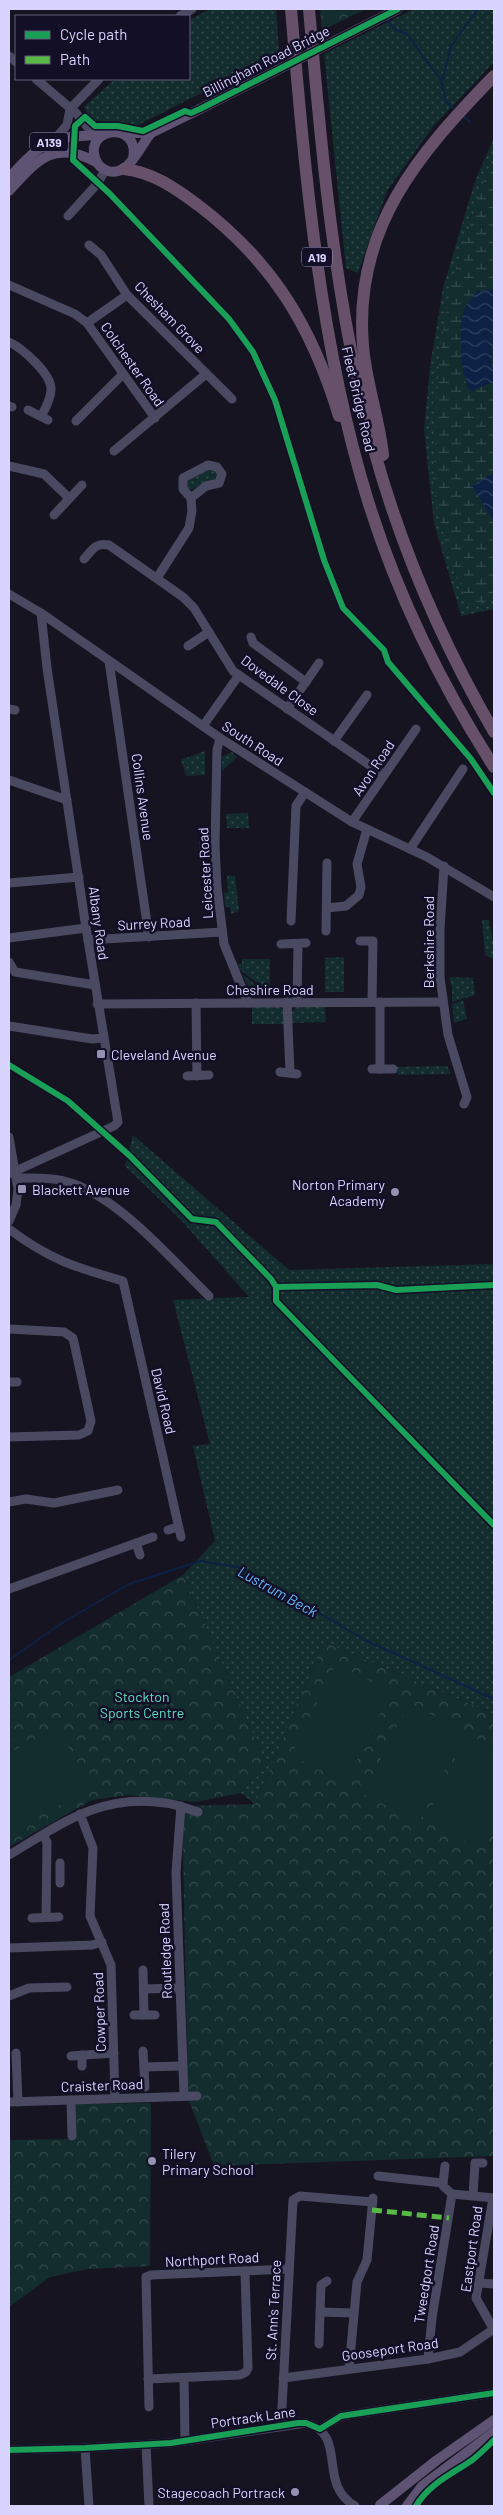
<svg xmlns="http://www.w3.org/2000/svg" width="503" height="2515" viewBox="0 0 503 2515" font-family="Barlow,sans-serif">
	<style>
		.grass { fill: url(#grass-dots) }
		.forest { fill: url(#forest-crowns) }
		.wetland { fill: url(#wetland-marsh) }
		.pitch { fill: #132c2d }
		.water { fill: url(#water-waves) }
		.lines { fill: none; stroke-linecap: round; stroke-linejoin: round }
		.stream { stroke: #0d2144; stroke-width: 2 }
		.minor { stroke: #4a4962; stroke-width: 9 }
		.major { stroke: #5e5373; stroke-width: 10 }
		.highway { stroke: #67516a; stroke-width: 12 }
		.major-bridge { stroke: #5e5373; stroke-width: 10 }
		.quiet { stroke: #58b947; stroke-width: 5; stroke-dasharray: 10 5; stroke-linecap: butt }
		.cycleway-casing { stroke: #130f26; stroke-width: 9 }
		.cycleway { stroke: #1a9f57; stroke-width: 6 }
		.poi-dot { fill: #9591b1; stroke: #130f26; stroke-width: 2 }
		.labels { text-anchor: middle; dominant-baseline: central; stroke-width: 5; stroke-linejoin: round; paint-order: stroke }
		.shield { fill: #130f26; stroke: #9e99be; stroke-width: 1 }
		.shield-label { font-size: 12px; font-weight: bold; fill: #d9d4ff }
		.street-label { font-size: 14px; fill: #d9d4ff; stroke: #130f26 }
		.poi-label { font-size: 14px; fill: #d9d4ff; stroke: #130f26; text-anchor: start }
		.park-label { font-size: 14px; fill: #5fe0c0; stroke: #130f26 }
		.water-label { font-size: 15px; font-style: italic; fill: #62b6ff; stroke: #130f26 }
	</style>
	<defs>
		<pattern id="grass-dots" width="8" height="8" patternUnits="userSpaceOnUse" patternTransform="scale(1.25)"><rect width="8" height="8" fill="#132c2d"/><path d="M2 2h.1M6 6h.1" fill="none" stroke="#354a4c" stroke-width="1.8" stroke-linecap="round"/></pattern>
		<pattern id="forest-crowns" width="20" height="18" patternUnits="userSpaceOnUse" patternTransform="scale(1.25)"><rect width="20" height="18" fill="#132c2d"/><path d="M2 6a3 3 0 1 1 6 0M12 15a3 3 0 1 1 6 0" fill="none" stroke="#354a4c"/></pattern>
		<pattern id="wetland-marsh" width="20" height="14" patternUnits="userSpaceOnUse" patternTransform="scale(1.25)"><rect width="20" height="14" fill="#132c2d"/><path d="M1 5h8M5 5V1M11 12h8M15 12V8" fill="none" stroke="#354a4c"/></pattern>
		<pattern id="water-waves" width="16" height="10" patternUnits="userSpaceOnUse" patternTransform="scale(1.25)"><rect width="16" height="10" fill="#0d2144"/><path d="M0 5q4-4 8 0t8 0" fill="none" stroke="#304060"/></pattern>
	</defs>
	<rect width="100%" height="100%" fill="#161421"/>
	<g class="grass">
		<polygon points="210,9 276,9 279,54 136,126 90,120 84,107 115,79 189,79 189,20"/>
		<polygon points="414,9 494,9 494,62 432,128 387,191 358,273 346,268 324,54"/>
		<polygon points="494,138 494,609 461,616 434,523 424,430 430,366 443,288 475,181"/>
		<polygon points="210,467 218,471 217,479 205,482 192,490 188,489 185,481"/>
		<polygon points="205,751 205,775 186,776 181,760"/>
		<polygon points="232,752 237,757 222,771 222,757"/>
		<polygon points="248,813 249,828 227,828 226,814"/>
		<polygon points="199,838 205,838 205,843 210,843 210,854 205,855 205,860 199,860"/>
		<polygon points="227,875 235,876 239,911 231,914 230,907 225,907 224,893 228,892"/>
		<polygon points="482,920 489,920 494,946 494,964 493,959 485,955"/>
		<polygon points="344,957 344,992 325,992 325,958"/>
		<polygon points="242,959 270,959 270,993 240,970 237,964 242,964"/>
		<path d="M242,974l26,21v1c-17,0 -20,-10 -26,-22z"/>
		<polygon points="449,977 473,978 475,995 452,1002 452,987"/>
		<polygon points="463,1000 467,1019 454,1023 452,1004"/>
		<polygon points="252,1007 279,1007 284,1010 284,1024 252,1024"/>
		<polygon points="297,1007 325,1007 326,1022 292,1023 292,1011"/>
		<polygon points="447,1066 451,1074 399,1075 396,1073 396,1067"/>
		<polygon points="133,1135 289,1270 494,1264 494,1714 324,1642 255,1804 241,1793 265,1761 183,1575 215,1541 193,1446 210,1444 173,1300 249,1297 181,1220 125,1166"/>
	</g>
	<g class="forest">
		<polygon points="320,9 366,9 322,30"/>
		<polygon points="183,1575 265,1761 241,1793 195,1802 128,1795 92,1800 9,1847 9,1677"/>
		<polygon points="324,1642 494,1714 494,2156 214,2166 188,2098 182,1806 255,1804"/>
		<polygon points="151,2103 150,2266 88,2269 50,2277 9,2307 9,2140 76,2139 76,2104"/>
	</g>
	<polygon class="wetland" points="487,170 494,177 494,599 469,606 448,555 433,487 439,359 450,288"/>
	<g class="pitch">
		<polygon points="336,1664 391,1691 346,1782 291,1756"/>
		<polygon points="409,1703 465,1731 419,1822 363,1794"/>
		<polygon points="58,1727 90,1789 9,1831 9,1753"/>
		<polygon points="467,1734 494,1747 494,1818 480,1848 425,1821"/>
	</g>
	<g class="water">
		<path d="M494,289l-2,73 2,20 -24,9c-10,-16 -12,-62 -6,-81 2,-6 9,-13 13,-19z"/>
		<polygon points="494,473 494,522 472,486"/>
	</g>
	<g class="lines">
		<g class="stream">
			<polyline points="386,18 396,30 407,34 442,82 446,102 456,110"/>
			<polyline points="442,82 451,46 476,12 476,9"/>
			<polyline points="463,116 470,122"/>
			<polyline points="9,1660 62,1623 129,1584 200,1561 243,1568 365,1640 494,1699"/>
		</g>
		<g class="minor">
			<polyline points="180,16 192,9"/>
			<polyline points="9,56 16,62"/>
			<polyline points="36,79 76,113 94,135"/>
			<polyline points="56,138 67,125 70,109 99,79"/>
			<polyline points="68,216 98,183 105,170"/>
			<polyline points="89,245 101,255 127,295 232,399"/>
			<polyline points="9,285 75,314 87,323 155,418"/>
			<polyline points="87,323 127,295"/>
			<path d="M9,342c13,6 43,32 42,48 0,8 -5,17 -9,25"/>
			<polyline points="9,406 12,407"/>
			<polyline points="28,410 48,420"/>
			<polyline points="76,421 123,374"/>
			<polyline points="114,451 206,374"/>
			<polyline points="9,466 44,474 69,498"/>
			<polyline points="54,515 82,485"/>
			<path d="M84,559c8,-9 12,-17 25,-14l74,52 11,11 39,63 151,104"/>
			<polyline points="157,578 189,528 192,511 191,498 183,489 183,478 208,465 217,467 222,474 219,483 206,486 191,498"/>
			<polyline points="9,594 41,613 220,738 352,822 427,857 494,897"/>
			<polyline points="251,637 253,643 306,682"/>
			<polyline points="188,646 209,632"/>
			<polyline points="109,661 149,937"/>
			<polyline points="9,709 15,710"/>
			<polyline points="287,709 319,663"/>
			<polyline points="203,726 239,675"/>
			<polyline points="220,738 217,750 215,845 217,887 224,944 248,1003"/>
			<polyline points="334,741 367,695"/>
			<polyline points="9,780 67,800"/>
			<polyline points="352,822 416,729"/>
			<polyline points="410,849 463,769"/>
			<polyline points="444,866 440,929 440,977 448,1035 467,1097 464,1104"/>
			<polyline points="9,883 79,877"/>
			<polyline points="327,908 346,906 359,895 361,887 357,864 367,829"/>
			<polyline points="291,921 296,806 305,792"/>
			<polyline points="326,931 327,863"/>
			<polyline points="9,938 86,928"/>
			<polyline points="88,940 222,932"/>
			<polyline points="360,941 373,941 372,1002"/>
			<polyline points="281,944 306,943"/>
			<polyline points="9,962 15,972 95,985"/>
			<polyline points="287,1002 290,1072"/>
			<polyline points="297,1002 298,944"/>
			<polyline points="380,1002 380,1069"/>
			<polyline points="196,1003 197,1076"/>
			<polyline points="97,1004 443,1002"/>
			<polyline points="9,1026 92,1039 103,1038"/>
			<polyline points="372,1069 393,1069"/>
			<polyline points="280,1072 297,1074"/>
			<polyline points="187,1076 209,1075"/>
			<polyline points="9,1137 18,1189 16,1205 9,1221"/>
			<polyline points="9,1174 114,1126 118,1122 86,928 47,668 41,613"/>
			<path d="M17,1178c19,0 39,-1 57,6 49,18 98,76 135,112"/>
			<path d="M9,1229c41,31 66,38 114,52l58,256"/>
			<polyline points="9,1329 64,1332 73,1338 91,1421 88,1431 79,1435 9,1437"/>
			<polyline points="9,1382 17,1382"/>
			<polyline points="9,1502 26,1499 54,1503 118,1490"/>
			<polyline points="168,1530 178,1527"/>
			<polyline points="136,1543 140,1555"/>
			<polyline points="9,1589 153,1537"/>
			<polyline points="181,1806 176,1872 184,2096"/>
			<polyline points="80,1814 93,1848 90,1916 111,1965 115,2098"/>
			<polyline points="43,1835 47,1842 46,1917"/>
			<path d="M9,1855c52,-31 92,-62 156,-52 12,1 22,6 33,9"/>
			<polyline points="60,1863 60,1883"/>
			<polyline points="32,1918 59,1917"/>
			<polyline points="9,1948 92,1945 102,1942"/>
			<polyline points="143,1970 144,2015"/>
			<polyline points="144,1989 180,1988"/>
			<polyline points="9,1996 29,1988 67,1987"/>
			<polyline points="134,2015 155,2015"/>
			<polyline points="143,2051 145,2087"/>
			<polyline points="16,2053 18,2102"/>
			<polyline points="82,2055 82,2066"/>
			<polyline points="71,2056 114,2053"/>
			<polyline points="144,2067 183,2066"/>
			<polyline points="71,2100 72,2136"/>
			<polyline points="9,2102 197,2096"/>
			<polyline points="378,2176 443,2183 443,2186 452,2194 494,2198"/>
			<polyline points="443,2183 445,2166"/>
			<polyline points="473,2195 475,2163 483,2163"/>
			<polyline points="493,2198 476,2298 494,2330"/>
			<polyline points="479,2283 494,2284"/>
			<polyline points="320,2312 353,2313"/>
			<polyline points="319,2344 321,2285 327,2281"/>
			<polyline points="428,2359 432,2318 452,2194"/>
			<polyline points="349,2369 357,2282 367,2260 373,2198"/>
			<polyline points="184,2378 185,2441"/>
			<polyline points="283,2378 428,2359 460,2352 494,2329"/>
			<polyline points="148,2379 240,2375 246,2372 248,2368 245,2271"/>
			<polyline points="149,2407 146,2277 151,2275 289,2269"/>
			<polyline points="281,2426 293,2200 300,2196 373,2202"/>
			<polyline points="320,2429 341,2416 494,2393"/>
			<polyline points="146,2445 149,2506"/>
			<polyline points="85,2448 89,2506"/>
			<path d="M9,2450l76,-2 86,-5 135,-20c43,12 10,60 49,83"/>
		</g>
		<g class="major">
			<polyline points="123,133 151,133 200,109"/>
			<path d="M133,159c8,-38 -48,-33 -38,-1 2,6 7,11 13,13 21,6 32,-25 43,-38"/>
			<path d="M9,178c34,-38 43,-42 94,-43"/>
			<path d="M9,191c28,-31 45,-52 87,-29"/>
			<polyline points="380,2505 437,2460 494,2420"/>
			<polyline points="407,2506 422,2486 494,2432"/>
		</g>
		<g class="highway">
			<path d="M291,9c14,164 28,333 77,492 29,93 74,185 126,266"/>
			<path d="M309,9c11,125 22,252 49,375 26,123 73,240 136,348"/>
			<path d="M124,169c29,3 52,20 74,36 75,57 114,122 141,211"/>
			<path d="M383,455c-4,-37 -17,-72 -20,-109 -10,-117 55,-192 131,-270"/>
		</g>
		<polyline class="major-bridge" points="200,109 398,9"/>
		<polyline class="quiet" points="372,2210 449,2218"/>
		<defs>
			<g id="cycleway">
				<polyline points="398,9 200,109 191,113 185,111 143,131 118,126 95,126 85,117 75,126 73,160 109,193 229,319 253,352 275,400 324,560 343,608 384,650 388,662 471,759 494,793"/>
				<polyline points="9,1065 68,1101 130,1156 192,1219 216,1222 271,1279 276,1287 276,1301 494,1525"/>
				<polyline points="276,1287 377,1285 396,1290 494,1285"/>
				<polyline points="9,2450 85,2448 171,2443 298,2423 306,2423 320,2429 341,2416 494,2393"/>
				<path d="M416,2506c12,-21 35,-32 55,-45 8,-6 16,-14 23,-21"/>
			</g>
		</defs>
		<use href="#cycleway" class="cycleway-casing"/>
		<use href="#cycleway" class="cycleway"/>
	</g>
	<g class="poi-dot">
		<rect x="96" y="1049" width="10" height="10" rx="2.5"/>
		<rect x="17" y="1184" width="10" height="10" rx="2.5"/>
		<circle cx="395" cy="1192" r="5"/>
		<circle cx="152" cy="2161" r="5"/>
		<circle cx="295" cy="2492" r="5"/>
	</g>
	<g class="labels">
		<g class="shield">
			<rect x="30" y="132.5" width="38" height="19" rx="4"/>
			<rect x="302" y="247.5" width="30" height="19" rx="4"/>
		</g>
		<g class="shield-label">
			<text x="49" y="142">A139</text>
			<text x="317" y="257">A19</text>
		</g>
		<g class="street-label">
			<text transform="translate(266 61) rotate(-27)">Billingham Road Bridge</text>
			<text transform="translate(170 317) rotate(46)">Chesham Grove</text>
			<text transform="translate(133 364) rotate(55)">Colchester Road</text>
			<text transform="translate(359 399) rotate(77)">Fleet Bridge Road</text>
			<text transform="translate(280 685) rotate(36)">Dovedale Close</text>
			<text transform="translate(253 743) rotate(33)">South Road</text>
			<text transform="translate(373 768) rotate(-56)">Avon Road</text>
			<text transform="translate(143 797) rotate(82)">Collins Avenue</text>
			<text transform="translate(205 873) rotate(-93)">Leicester Road</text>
			<text transform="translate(99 923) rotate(82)">Albany Road</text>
			<text transform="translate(154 923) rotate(-3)">Surrey Road</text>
			<text transform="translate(428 942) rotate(-90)">Berkshire Road</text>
			<text x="270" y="989">Cheshire Road</text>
			<text transform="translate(164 1401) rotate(77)">David Road</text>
			<text transform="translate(165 1951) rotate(-92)">Routledge Road</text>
			<text transform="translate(99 2012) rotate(-92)">Cowper Road</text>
			<text transform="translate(102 2085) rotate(-2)">Craister Road</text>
			<text transform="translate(471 2249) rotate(-82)">Eastport Road</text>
			<text transform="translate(212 2259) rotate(-3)">Northport Road</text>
			<text transform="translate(426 2274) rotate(-81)">Tweedport Road</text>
			<text transform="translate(273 2310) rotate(-87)">St. Ann's Terrace</text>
			<text transform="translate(390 2349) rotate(-8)">Gooseport Road</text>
			<text transform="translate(253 2417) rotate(-8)">Portrack Lane</text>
		</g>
		<g class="poi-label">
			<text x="111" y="1054">Cleveland Avenue</text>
			<text x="385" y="1184" text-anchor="end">Norton Primary<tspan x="385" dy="16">Academy</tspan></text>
			<text x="32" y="1189">Blackett Avenue</text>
			<text x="162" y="2153">Tilery<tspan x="162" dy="16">Primary School</tspan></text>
			<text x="285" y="2492" text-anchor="end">Stagecoach Portrack</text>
		</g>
		<g class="park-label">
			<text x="142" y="1696">Stockton<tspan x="142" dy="16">Sports Centre</tspan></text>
		</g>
		<g class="water-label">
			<text transform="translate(278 1591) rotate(29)">Lustrum Beck</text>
		</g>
	</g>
	<rect width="503" height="2515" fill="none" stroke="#d9d4ff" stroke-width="20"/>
	<rect x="15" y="15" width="175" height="65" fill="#130f26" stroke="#625e7d"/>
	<rect x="25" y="31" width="25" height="8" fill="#1a9f57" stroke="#625e7d"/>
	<text x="60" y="40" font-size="15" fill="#d9d4ff">Cycle path</text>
	<rect x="25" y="56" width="25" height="8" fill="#58b947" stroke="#625e7d"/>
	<text x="60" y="65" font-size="15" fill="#d9d4ff">Path</text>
</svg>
